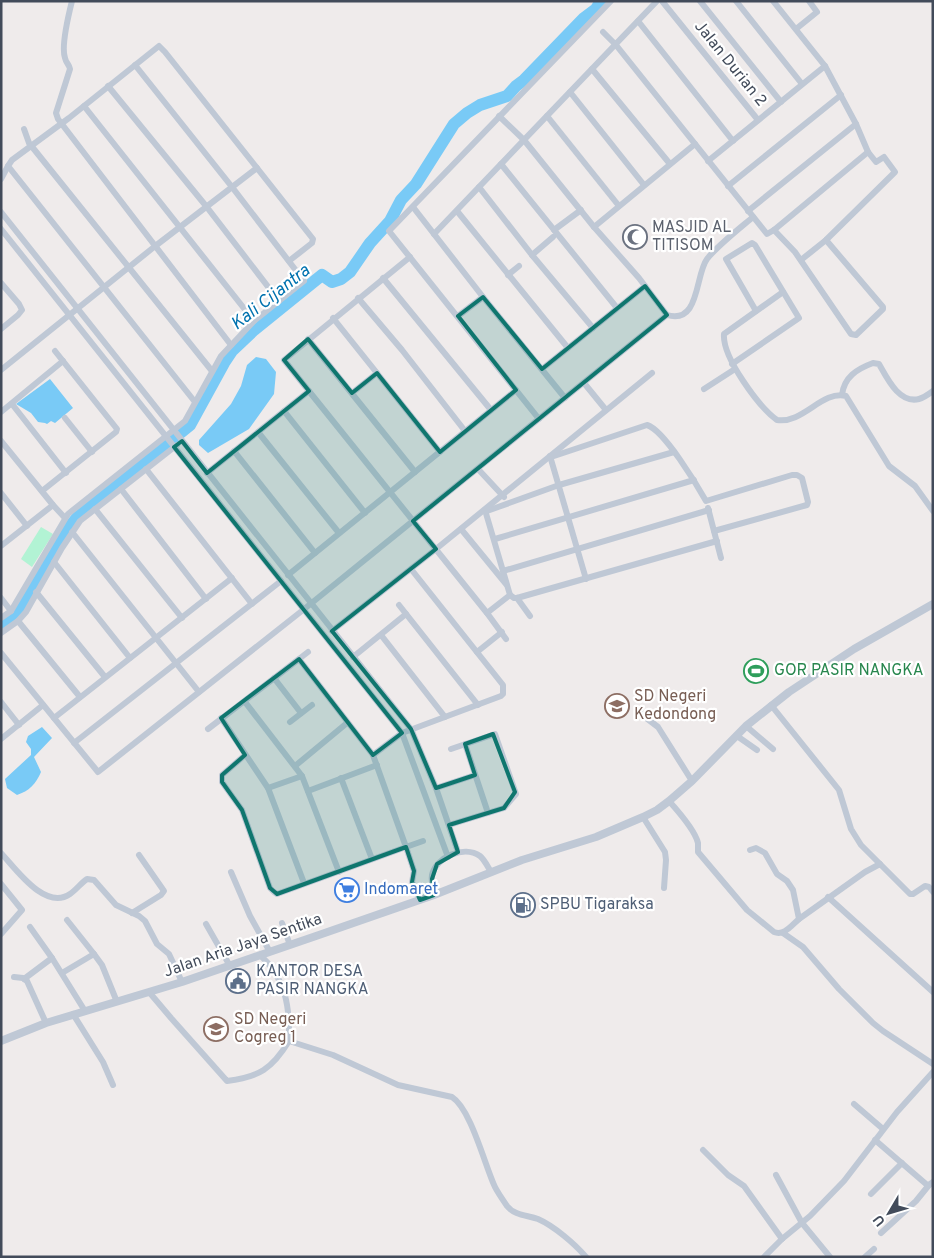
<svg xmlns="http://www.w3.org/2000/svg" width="934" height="1258" viewBox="0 0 934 1258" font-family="Overpass,sans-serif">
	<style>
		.green { fill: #b2f3d4 }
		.water { fill: #79caf6 }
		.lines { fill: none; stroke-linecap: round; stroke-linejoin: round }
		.river { stroke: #79caf6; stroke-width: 12 }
		.minor { stroke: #bfc8d5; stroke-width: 6 }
		.tertiary { stroke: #bfc8d5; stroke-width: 8 }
		.marked { fill: #0f766e; fill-opacity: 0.2; stroke: #0f766e; stroke-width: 4; stroke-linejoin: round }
		.labels { text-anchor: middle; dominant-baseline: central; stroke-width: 4.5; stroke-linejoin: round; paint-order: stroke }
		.street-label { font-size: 16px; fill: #424b5a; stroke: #fff }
		.worship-label { font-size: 16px; fill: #5b616d; stroke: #fff; text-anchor: start }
		.leisure-label { font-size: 16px; fill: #27864d; stroke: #fff; text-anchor: start }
		.education-label { font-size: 16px; fill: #785e54; stroke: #fff; text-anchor: start }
		.shop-label { font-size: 16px; fill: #366cbe; stroke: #fff; text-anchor: start }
		.service-label { font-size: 16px; fill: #4e5e75; stroke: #fff; text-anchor: start }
		.water-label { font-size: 18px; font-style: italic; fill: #0072af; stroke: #fff }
	</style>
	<rect width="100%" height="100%" fill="#efebeb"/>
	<polygon class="green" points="41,527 53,534 32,567 21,559"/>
	<g class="water">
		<polygon points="256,357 266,359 276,372 274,394 249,429 208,453 199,445 199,440 231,404 241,386 247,365"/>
		<polygon points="50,379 73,408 55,423 51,421 47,424 45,423 38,422 31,413 16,404"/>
		<path d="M42,727l10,11 -18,19 7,15c-5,12 -12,19 -24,23l-10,-7 -2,-9 26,-24v-6l-5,-7 2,-6z"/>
	</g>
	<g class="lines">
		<polyline class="river" points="1,626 19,613 60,538 80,514 190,425 224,363 232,351 254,330 322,275 332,282 341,279 350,272 370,243 390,221 401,200 416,184 454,124 467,113 480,105 507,96 516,86 524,80 584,18 596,9 601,1"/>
		<g class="minor">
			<path d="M72,1c-3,12 -11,46 -7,57 1,5 4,6 5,11l-14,44 2,6 173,226"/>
			<polyline points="662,1 758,120"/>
			<polyline points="700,1 781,102"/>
			<polyline points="736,1 802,84"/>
			<polyline points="773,1 825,66 856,124 868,152 876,162 884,157 895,172 826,240 801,260"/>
			<polyline points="638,21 733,141"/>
			<polyline points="796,29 817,12 809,1"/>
			<polyline points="603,32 616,45 767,234 774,230 868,152"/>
			<polyline points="592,69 670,164"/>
			<polyline points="108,86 206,206 279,301"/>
			<polyline points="570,92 644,185"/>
			<polyline points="84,106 254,321"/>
			<polyline points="547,116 619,206"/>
			<polyline points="24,129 29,143 212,371"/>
			<polyline points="708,161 825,66"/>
			<polyline points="501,164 617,308"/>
			<polyline points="1,179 8,166"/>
			<polyline points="728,186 841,95"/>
			<polyline points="479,187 532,255 593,328"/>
			<polyline points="413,207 483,297 565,398"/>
			<polyline points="457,211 568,348"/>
			<polyline points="748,211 856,124"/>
			<polyline points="1,212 411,729 436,788 458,852"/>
			<polyline points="594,227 695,144"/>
			<polyline points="1,229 402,733 448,857"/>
			<polyline points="554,230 581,210"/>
			<polyline points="774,230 795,252 851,334 856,335 883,309 883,307 826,240"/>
			<polyline points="434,234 657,1"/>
			<polyline points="532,255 553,237"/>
			<polyline points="410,257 284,360 487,613 506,639"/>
			<polyline points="508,275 519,266"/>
			<polyline points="383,278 491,410"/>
			<polyline points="1,283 19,304 22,310 18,315 1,329"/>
			<path d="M783,292l-59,42c-2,23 35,73 53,86 26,4 45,-30 69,-24l43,70 26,20 18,25"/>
			<polyline points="358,298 402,350 465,431"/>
			<path d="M667,315c33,10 28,-40 40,-56 10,-13 33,-31 46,-42"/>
			<polyline points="458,316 483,297"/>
			<polyline points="333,318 440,452"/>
			<polyline points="308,339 415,472"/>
			<polyline points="732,364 799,318 755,245 752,243 726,259 756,311"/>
			<polyline points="542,369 645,286"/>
			<polyline points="1,370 154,247 257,168 313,239 312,243 289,261"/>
			<polyline points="584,383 606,410"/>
			<polyline points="704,389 735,369"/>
			<polyline points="352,393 377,373"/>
			<path d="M842,395c2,-18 15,-26 31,-32l6,1c8,14 20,40 40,35 4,-1 10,-5 14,-8"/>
			<polyline points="195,402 8,166 12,160 69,118 159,46 165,52 257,168"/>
			<polyline points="12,404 66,473"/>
			<polyline points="284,411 365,513"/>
			<polyline points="1,412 63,361"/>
			<polyline points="65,418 92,452"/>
			<polyline points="539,419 389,231 611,1"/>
			<polyline points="258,432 339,533"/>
			<polyline points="1,441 53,505 65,518"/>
			<polyline points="234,451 315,553"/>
			<polyline points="550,456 586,579"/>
			<path d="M551,457l96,-32c17,5 50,60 59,76l86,-26h5l5,3 6,24 -1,3 -93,26"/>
			<polyline points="146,469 252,604"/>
			<polyline points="478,469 504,497"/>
			<polyline points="207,473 309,391"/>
			<polyline points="121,489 206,599"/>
			<polyline points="42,491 116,432 117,429 55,351"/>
			<polyline points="1,493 27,526"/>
			<polyline points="708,508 721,558"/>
			<polyline points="95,509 182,618"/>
			<polyline points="485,510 510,595 487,613"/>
			<polyline points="487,511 559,485 674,452"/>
			<polyline points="461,529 506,584"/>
			<polyline points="72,532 199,692"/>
			<polyline points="495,539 694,480"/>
			<polyline points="1,546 53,505"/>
			<polyline points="54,562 130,658"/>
			<polyline points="503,571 709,510"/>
			<polyline points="288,575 516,390"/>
			<polyline points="36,592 105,677"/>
			<polyline points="510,595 514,598 517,598 717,541"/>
			<polyline points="1,598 11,611"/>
			<polyline points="517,598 530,616"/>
			<polyline points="399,605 478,705"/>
			<polyline points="1,618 11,611 68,514 185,421 221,356 254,321 304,281 232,187 135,65"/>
			<polyline points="18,621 80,697"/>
			<polyline points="332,631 436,549 652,373"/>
			<polyline points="1,633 18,621 26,612 62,548 80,521 177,445"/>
			<polyline points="381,635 445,717"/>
			<polyline points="477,652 502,632"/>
			<polyline points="1,653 98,772 303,610 667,315 639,278 594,227 524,140 499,116"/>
			<polyline points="353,657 406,614"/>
			<polyline points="299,659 308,652"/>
			<polyline points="274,678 301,713"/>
			<polyline points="1,702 19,725"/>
			<polyline points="245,702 302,776 339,872"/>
			<polyline points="771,705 839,790 851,829 861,845 910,894 913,894 925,886 929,887 933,892"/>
			<polyline points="641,714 658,727 692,781"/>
			<polyline points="54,718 232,578"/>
			<polyline points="221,718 268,788 304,883"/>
			<polyline points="290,722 312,705"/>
			<polyline points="746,726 773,749"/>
			<polyline points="208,729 299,659 373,755 402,733 501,696 503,694 503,685 411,569"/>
			<polyline points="737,736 757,750"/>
			<polyline points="1,739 43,705"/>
			<polyline points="74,743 281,581"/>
			<polyline points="465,744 488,813"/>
			<polyline points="245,755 222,775 222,782 242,810 270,888 274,892 277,894 406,847 373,755"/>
			<polyline points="295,766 347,723"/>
			<polyline points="341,778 372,859"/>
			<polyline points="268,788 302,776"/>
			<polyline points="436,788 475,775"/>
			<polyline points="308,791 377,765"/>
			<path d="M669,801c9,10 26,29 29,42 0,3 0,6 0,9l49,58 27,22c10,4 17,-6 25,-13l-6,-29 -6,-9 -10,-7 -12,-21 -9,-5 -6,2"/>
			<polyline points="643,817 665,852 666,860 664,888"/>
			<polyline points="449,825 504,808 516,794 495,734 451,749"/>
			<path d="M1,853c15,16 44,58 69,41 6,-4 11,-11 17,-15l7,1 22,25 23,11 6,5 12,23 12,10 13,28"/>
			<polyline points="231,872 250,916 270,952"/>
			<polyline points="1,884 22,910 1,934"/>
			<path d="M434,895c-1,-6 -3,-14 -2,-20 4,-18 32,-30 48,-19 4,3 8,11 11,16"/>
			<polyline points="828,897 933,992"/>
			<polyline points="420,900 412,882 414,871 406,847 423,841"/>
			<polyline points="132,913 161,895 164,891 139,855"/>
			<polyline points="799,919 865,872 880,864"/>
			<polyline points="282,923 290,945"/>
			<polyline points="206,924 230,966"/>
			<polyline points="30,927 52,958"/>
			<polyline points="783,933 803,947 839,989 873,1023 883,1031 933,1064"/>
			<polyline points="94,954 102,965 117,1002"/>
			<path d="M260,955c26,23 30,53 29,86"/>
			<polyline points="62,973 94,954 67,920"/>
			<polyline points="14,977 23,978 27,981 46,1023"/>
			<polyline points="24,979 52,958 85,1011"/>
			<path d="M149,992l22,26 56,63c32,-4 45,-12 62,-40l44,14 65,30 54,12c19,12 33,69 43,90 3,6 8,13 12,19 8,10 20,9 31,13 16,7 37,25 48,38"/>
			<polyline points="73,1014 103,1062 113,1085"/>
			<polyline points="854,1104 883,1129"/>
			<polyline points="875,1140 926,1184 929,1185 933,1182"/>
			<polyline points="703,1150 728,1175 744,1186 782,1239"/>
			<polyline points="776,1175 802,1223 830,1257"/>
			<polyline points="871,1194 902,1163"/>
			<polyline points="881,1233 916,1201 929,1185"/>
			<polyline points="764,1257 782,1239 810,1216 844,1181 897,1112 933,1072"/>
			<polyline points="865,1257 874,1249"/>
		</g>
		<polyline class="tertiary" points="1,1041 46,1023 182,982 316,936 434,895 522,860 596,837 643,817 657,810 669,801 692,781 746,726 789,692 854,649 933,604"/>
	</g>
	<path class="marked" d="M645,286l22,29 -254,206 23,28 -104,82 79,98 25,59 39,-13 -10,-31 28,-10 22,58 -11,16 -55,17 9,27 -21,12 -5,15 2,16 -14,5 -8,-18 2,-11 -8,-24 -129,47 -7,-6 -28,-78 -20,-28v-7l23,-20 -24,-37 78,-59 74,96 29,-22 -228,-286 8,-6 25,32 102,-82 -25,-31 24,-21 44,54 25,-20 63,79 76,-62 -58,-74 25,-19 59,72z"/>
	<defs>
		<symbol id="mosque-ring" viewBox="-11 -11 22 22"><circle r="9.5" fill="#fff" stroke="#6b7280" stroke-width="1.5"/><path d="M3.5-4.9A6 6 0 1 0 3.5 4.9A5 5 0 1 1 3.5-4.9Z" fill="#6b7280"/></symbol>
		<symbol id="stadium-ring" viewBox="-11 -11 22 22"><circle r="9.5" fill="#fff" stroke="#2e9e5b" stroke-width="1.5"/><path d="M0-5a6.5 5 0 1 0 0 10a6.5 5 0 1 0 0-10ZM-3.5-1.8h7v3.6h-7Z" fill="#2e9e5b"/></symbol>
		<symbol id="school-ring" viewBox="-11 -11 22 22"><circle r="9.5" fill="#fff" stroke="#8d6e63" stroke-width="1.5"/><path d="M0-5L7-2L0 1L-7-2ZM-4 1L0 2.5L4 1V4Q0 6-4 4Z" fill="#8d6e63"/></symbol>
		<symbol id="supermarket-ring" viewBox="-11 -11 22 22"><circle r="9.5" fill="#fff" stroke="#3f7fe0" stroke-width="1.5"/><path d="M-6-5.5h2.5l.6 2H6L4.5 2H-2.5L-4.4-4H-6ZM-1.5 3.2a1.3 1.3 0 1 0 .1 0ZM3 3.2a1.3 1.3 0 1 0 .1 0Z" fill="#3f7fe0"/></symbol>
		<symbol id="fuel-ring" viewBox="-11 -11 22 22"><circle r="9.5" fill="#fff" stroke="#5c6f8a" stroke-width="1.5"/><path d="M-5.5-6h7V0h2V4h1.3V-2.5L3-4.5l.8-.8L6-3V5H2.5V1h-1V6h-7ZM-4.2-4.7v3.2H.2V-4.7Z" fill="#5c6f8a"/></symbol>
		<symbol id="civic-ring" viewBox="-11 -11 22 22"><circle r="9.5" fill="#fff" stroke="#5c6f8a" stroke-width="1.5"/><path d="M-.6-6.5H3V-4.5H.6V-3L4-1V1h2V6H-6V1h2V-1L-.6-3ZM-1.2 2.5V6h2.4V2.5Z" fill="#5c6f8a"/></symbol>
	</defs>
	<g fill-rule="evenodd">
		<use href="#mosque-ring" x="621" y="223" width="28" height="28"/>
		<use href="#stadium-ring" x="742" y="657" width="28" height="28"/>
		<use href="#school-ring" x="603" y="692" width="28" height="28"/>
		<use href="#supermarket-ring" x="333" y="876" width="28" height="28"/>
		<use href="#fuel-ring" x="509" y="891" width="28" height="28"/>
		<use href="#civic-ring" x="224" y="967" width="28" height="28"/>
		<use href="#school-ring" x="202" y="1015" width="28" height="28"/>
	</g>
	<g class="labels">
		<g class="street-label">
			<text transform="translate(730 64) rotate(51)">Jalan Durian 2</text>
			<text transform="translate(243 946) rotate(-19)">Jalan Aria Jaya Sentika</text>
		</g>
		<g class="worship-label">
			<text x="652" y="228">MASJID AL<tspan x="652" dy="18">TITISOM</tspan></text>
		</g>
		<g class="leisure-label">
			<text x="774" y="671">GOR PASIR NANGKA</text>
		</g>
		<g class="education-label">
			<text x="634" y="697">SD Negeri<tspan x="634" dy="18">Kedondong</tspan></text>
			<text x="234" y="1020">SD Negeri<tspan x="234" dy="18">Cogreg 1</tspan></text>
		</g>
		<g class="shop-label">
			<text x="364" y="890">Indomaret</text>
		</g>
		<g class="service-label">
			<text x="540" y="905">SPBU Tigaraksa</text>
			<text x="256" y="972">KANTOR DESA<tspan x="256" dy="18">PASIR NANGKA</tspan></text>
		</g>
		<g class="water-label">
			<text transform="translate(271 298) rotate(-38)">Kali Cijantra</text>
		</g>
	</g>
	<rect width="934" height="1258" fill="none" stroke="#424b5a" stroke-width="5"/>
	<g transform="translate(889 1213) rotate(232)" stroke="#ffffff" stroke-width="4" paint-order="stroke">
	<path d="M0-4L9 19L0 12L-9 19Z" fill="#424b5a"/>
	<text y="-8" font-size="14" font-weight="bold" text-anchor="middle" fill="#424b5a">U</text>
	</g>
</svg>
